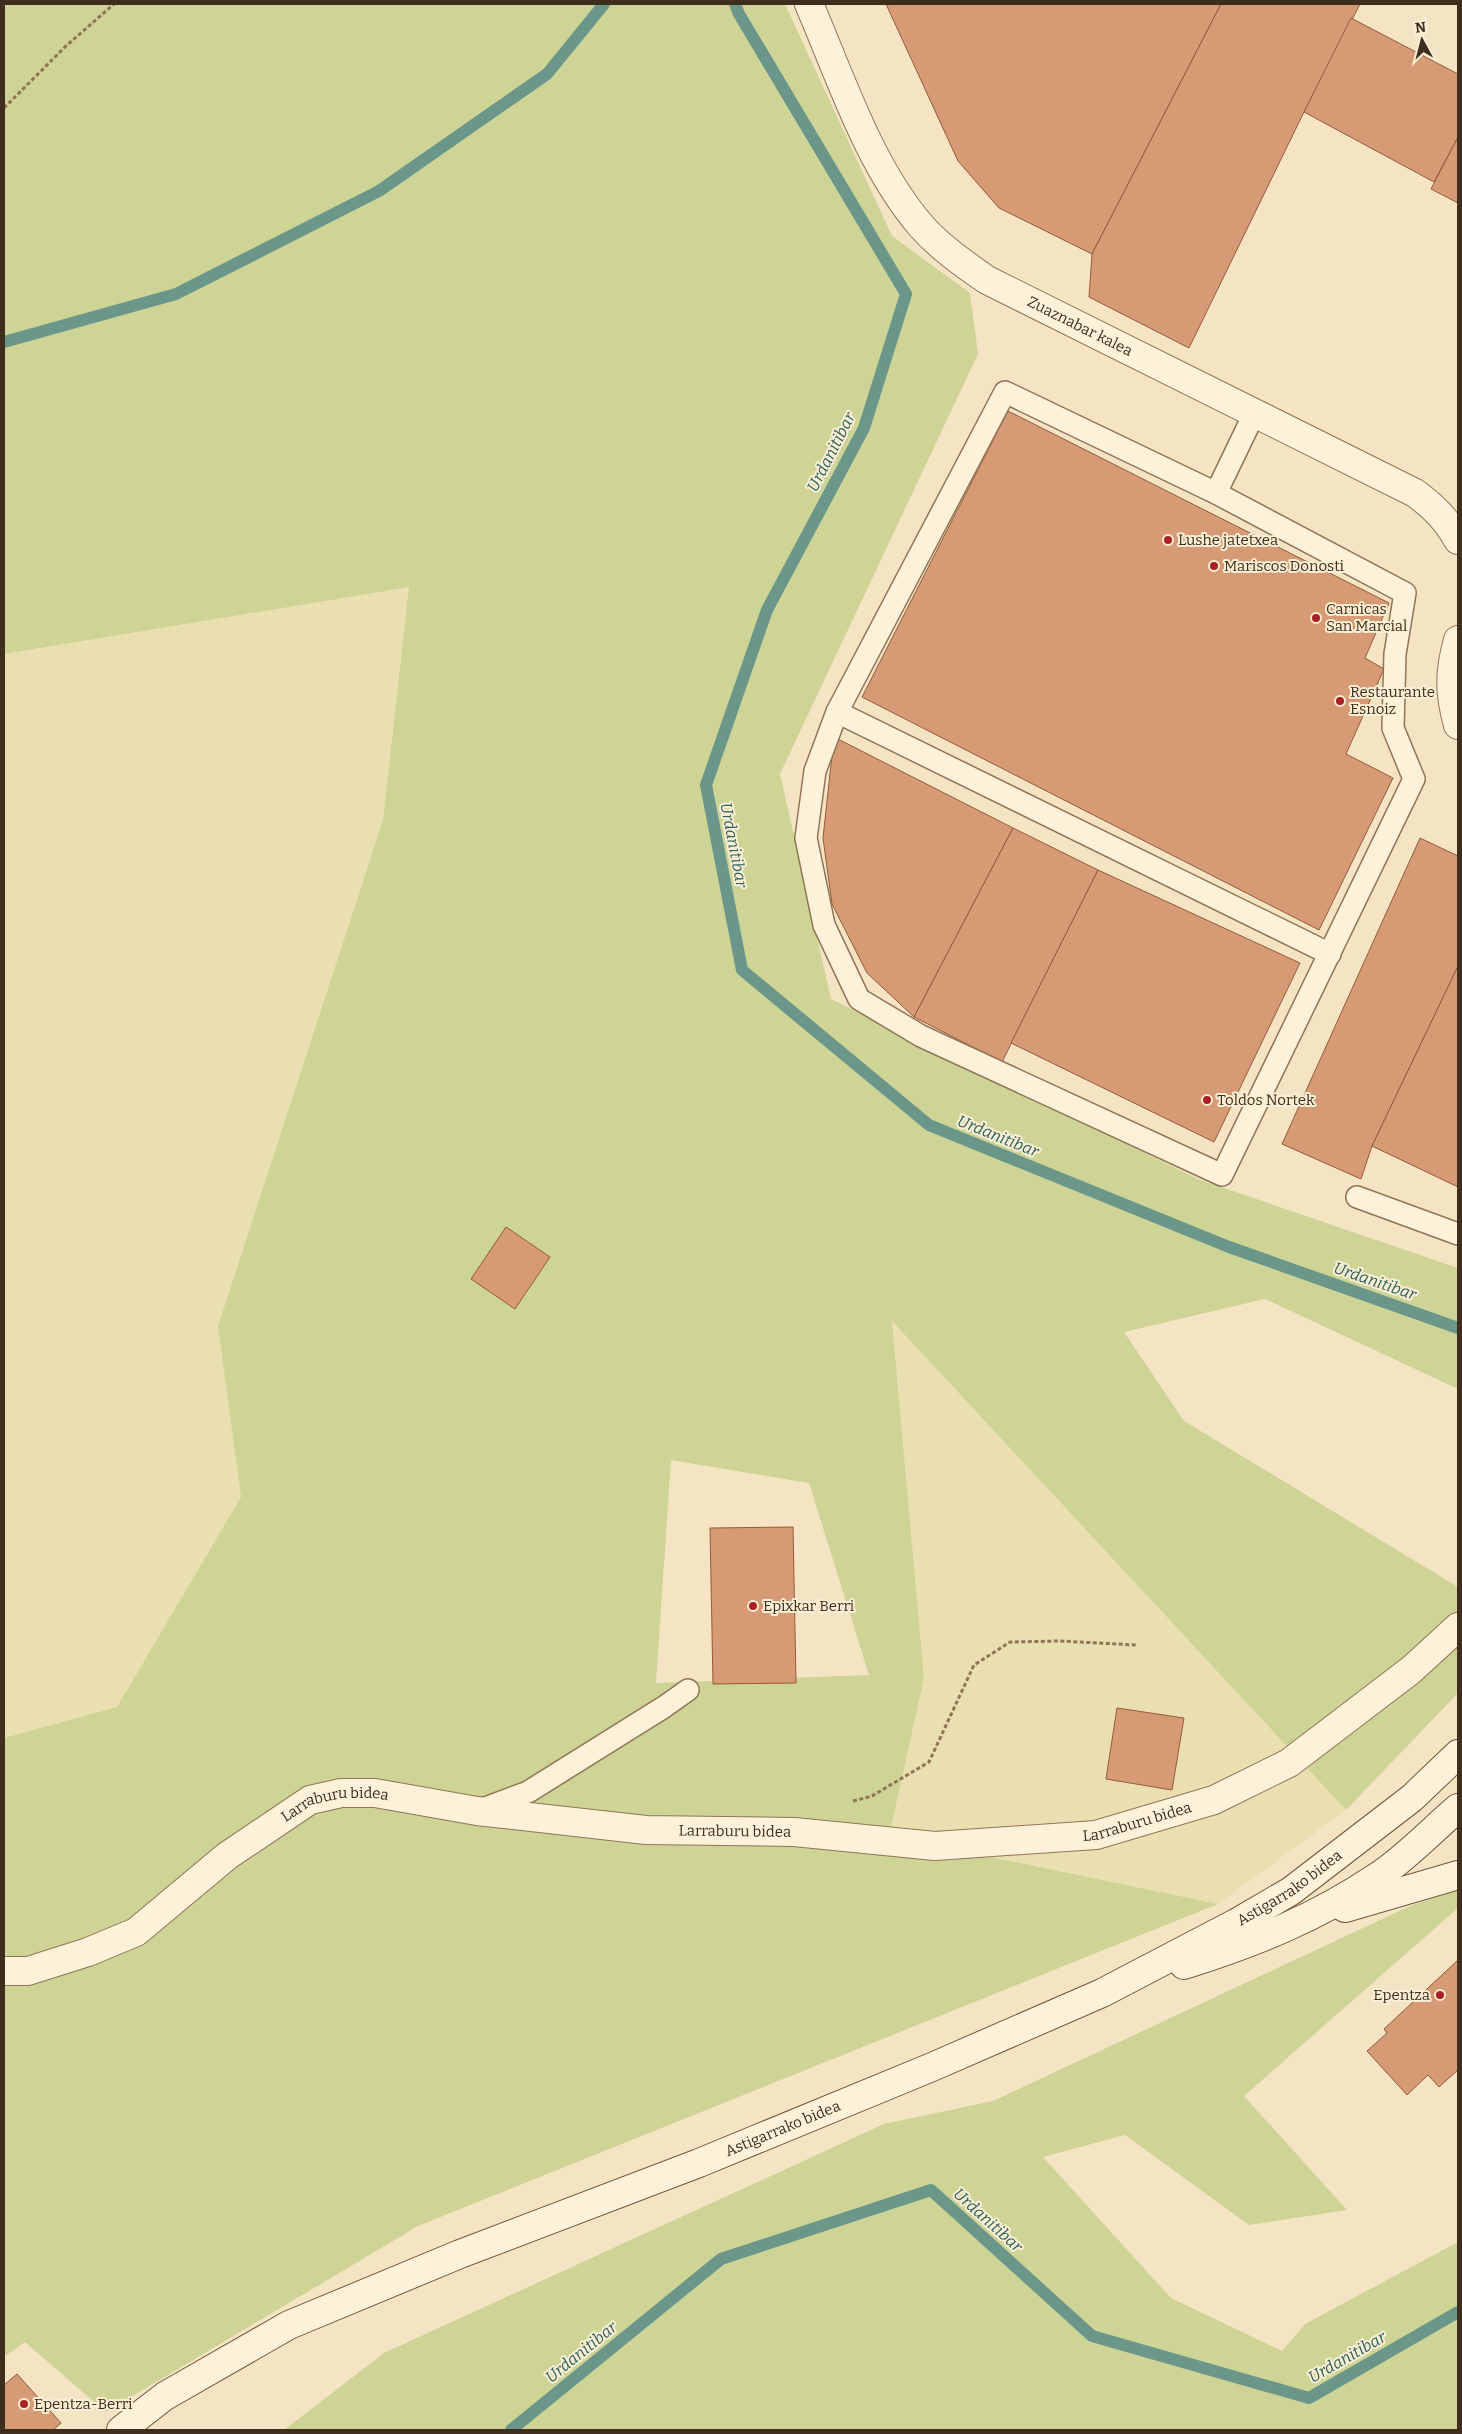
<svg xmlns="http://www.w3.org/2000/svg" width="1462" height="2434" viewBox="0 0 1462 2434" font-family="Bitter,serif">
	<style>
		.farmland { fill: #eadfb0 }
		.green { fill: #ced496; fill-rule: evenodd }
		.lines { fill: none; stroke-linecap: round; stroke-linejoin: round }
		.stream { stroke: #6b968a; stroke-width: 12 }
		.building { fill: #d69b75; stroke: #935b3a }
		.lane-casing { stroke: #917457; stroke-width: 24 }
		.street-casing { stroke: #917457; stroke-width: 30 }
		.secondary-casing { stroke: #73553a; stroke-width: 30 }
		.path { stroke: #917457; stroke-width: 3; stroke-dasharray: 4 2.5; stroke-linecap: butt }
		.lane { stroke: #fdf1d9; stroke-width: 21 }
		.street { stroke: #fdf1d9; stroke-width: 28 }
		.secondary { stroke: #fdf1d9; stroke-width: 28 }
		.poi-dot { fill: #a81f24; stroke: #faeed5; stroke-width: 2 }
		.labels { text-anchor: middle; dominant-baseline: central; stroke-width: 4; stroke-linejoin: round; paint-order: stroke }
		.street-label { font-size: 15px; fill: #3f2d1d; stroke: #faeed5 }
		.poi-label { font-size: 15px; fill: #3f2d1d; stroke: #faeed5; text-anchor: start }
		.water-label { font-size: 16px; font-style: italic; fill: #2b615c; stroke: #faeed5 }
	</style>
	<rect width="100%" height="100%" fill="#f4e4c4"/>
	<g class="farmland">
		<polygon points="409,586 383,820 218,1326 241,1497 117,1707 4,1738 4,654"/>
		<polygon points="892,1321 1346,1810 1218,1904 888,1837 924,1678"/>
	</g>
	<g class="green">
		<path d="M4,4h781l107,232 78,57 8,61 -198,420 51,225 367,180 260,89v121l-193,-90 -141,33 60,89 274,166v106l-112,117 -454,-489 32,357 -35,158 329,68 -800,322 -312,186 -81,-70 -21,15v-619l113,-31 124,-210 -23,-171 165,-506 26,-233 -405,67zM671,1460l138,23 60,192 -213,8z"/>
		<polygon points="1451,1891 1458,1891 1458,1908 1244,2096 1347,2210 1249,2225 1125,2135 1043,2157 1171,2298 1282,2351 1305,2324 1458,2242 1458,2430 284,2430 384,2353 884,2124 993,2101 1410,1906"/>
	</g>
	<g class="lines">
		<g class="stream">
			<polyline points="735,4 739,14 906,294 864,428 767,610 706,785 742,970 929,1125 1229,1247 1458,1328"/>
			<polyline points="4,342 176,294 379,191 547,74 604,4"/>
			<polyline points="511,2430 721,2259 931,2190 1092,2336 1309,2398 1458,2312"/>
		</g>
	</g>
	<g class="building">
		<polygon points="886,4 1221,4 1092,254 999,208 958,161"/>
		<polygon points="1221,4 1360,4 1304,112 1189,348 1089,297 1092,254"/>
		<polygon points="1351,18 1458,74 1458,137 1434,182 1304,112"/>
		<polygon points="1458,137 1458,203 1431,189"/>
		<polygon points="1008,411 1389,603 1365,658 1384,669 1346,754 1393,778 1319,930 862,697"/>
		<polygon points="834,737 1013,828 914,1017 867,973 832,904 823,838"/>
		<polygon points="1013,828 1098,870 1002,1062 914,1017"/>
		<polygon points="1420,838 1458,856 1458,966 1372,1146 1361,1179 1282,1144"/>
		<polygon points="1098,870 1300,963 1214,1142 1011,1043"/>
		<polygon points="1458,966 1458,1187 1372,1146"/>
		<polygon points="506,1227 550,1257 515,1309 471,1279"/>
		<polygon points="793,1527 796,1683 713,1684 710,1528"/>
		<polygon points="1117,1708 1184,1718 1172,1790 1106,1779"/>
		<polygon points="1458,1960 1458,2070 1439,2087 1428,2075 1407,2095 1367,2051 1387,2033 1384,2029"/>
		<polygon points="17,2374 61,2423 53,2430 4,2430 4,2385"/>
	</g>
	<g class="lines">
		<defs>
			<g id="lane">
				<polygon points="1005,392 1216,493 1405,593 1395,654 1393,728 1414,779 1222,1175 921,1036 859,999 824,925 806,838 815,771 837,712"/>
				<polyline points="1216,493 1254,414"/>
				<polyline points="837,712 1330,954"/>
				<polyline points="1357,1197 1458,1234"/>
				<polyline points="480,1810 528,1792 664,1707 688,1690"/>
			</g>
			<g id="street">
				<path id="s1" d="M809,4c32,74 60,162 113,223 19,21 42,37 65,53l428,213c19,14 32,27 43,47"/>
				<path d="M1458,640c-9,32 -9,53 0,85"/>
				<path id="s2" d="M4,1971h24l60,-19 48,-20 91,-76 83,-56 31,-7h34l102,18 169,19 148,2 141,14 161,-11 118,-35 75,-37 122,-93 47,-43"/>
			</g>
			<g id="secondary">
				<polyline points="1345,1908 1458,1875"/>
				<path d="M1184,1965c72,-23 130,-46 193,-88 28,-18 55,-47 81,-69"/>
				<path id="s3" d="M121,2430l44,-34 124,-71 171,-71 239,-91 233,-96 170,-74 134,-70 55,-32 121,-93 46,-44"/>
			</g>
		</defs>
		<use href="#lane" class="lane-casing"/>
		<use href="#street" class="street-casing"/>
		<use href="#secondary" class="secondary-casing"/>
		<g class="path">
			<polyline points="4,108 66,46 114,4"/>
			<polyline points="853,1801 872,1796 929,1762 974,1665 1010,1642 1060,1641 1136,1645"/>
		</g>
		<use href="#lane" class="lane"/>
		<use href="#street" class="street"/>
		<use href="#secondary" class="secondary"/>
	</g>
	<g class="poi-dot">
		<circle cx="1168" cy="540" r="5"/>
		<circle cx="1214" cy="566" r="5"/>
		<circle cx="1316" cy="618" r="5"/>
		<circle cx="1340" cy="701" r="5"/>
		<circle cx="1207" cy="1100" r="5"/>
		<circle cx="753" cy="1606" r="5"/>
		<circle cx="1440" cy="1995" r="5"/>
		<circle cx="24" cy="2404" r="5"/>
	</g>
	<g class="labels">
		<g class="street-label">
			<text stroke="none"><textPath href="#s1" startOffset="439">Zuaznabar kalea</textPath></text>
			<text stroke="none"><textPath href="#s2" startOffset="381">Larraburu bidea</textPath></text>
			<text stroke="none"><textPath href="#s2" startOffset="1191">Larraburu bidea</textPath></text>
			<text stroke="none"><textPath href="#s2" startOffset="786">Larraburu bidea</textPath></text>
			<text stroke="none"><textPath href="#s3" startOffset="1292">Astigarrako bidea</textPath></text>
			<text stroke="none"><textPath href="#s3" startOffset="730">Astigarrako bidea</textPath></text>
		</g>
		<g class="poi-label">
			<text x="1178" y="540">Lushe jatetxea</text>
			<text x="1224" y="566">Mariscos Donosti</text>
			<text x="1326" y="609">Carnicas<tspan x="1326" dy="17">San Marcial</tspan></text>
			<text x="1350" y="692">Restaurante<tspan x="1350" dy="17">Esnoiz</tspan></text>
			<text x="1217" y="1100">Toldos Nortek</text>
			<text x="763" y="1606">Epixkar Berri</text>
			<text x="1430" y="1995" text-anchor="end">Epentza</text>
			<text x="34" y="2404">Epentza-Berri</text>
		</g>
		<g class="water-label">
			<text transform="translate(831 452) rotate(-63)">Urdanitibar</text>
			<text transform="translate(734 845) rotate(79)">Urdanitibar</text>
			<text transform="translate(998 1136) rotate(22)">Urdanitibar</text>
			<text transform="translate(1375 1281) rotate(19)">Urdanitibar</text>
			<text transform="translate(988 2220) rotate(42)">Urdanitibar</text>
			<text transform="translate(581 2352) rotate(-39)">Urdanitibar</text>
			<text transform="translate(1347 2357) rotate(-30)">Urdanitibar</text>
		</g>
	</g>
	<rect width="1462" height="2434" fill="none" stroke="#3f2d1d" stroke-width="10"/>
	<g transform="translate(1422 40) rotate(353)" stroke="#faeed5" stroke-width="4" paint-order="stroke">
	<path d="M0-4L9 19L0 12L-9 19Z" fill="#3f2d1d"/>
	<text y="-8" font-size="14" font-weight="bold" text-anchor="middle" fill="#3f2d1d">N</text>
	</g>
</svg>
